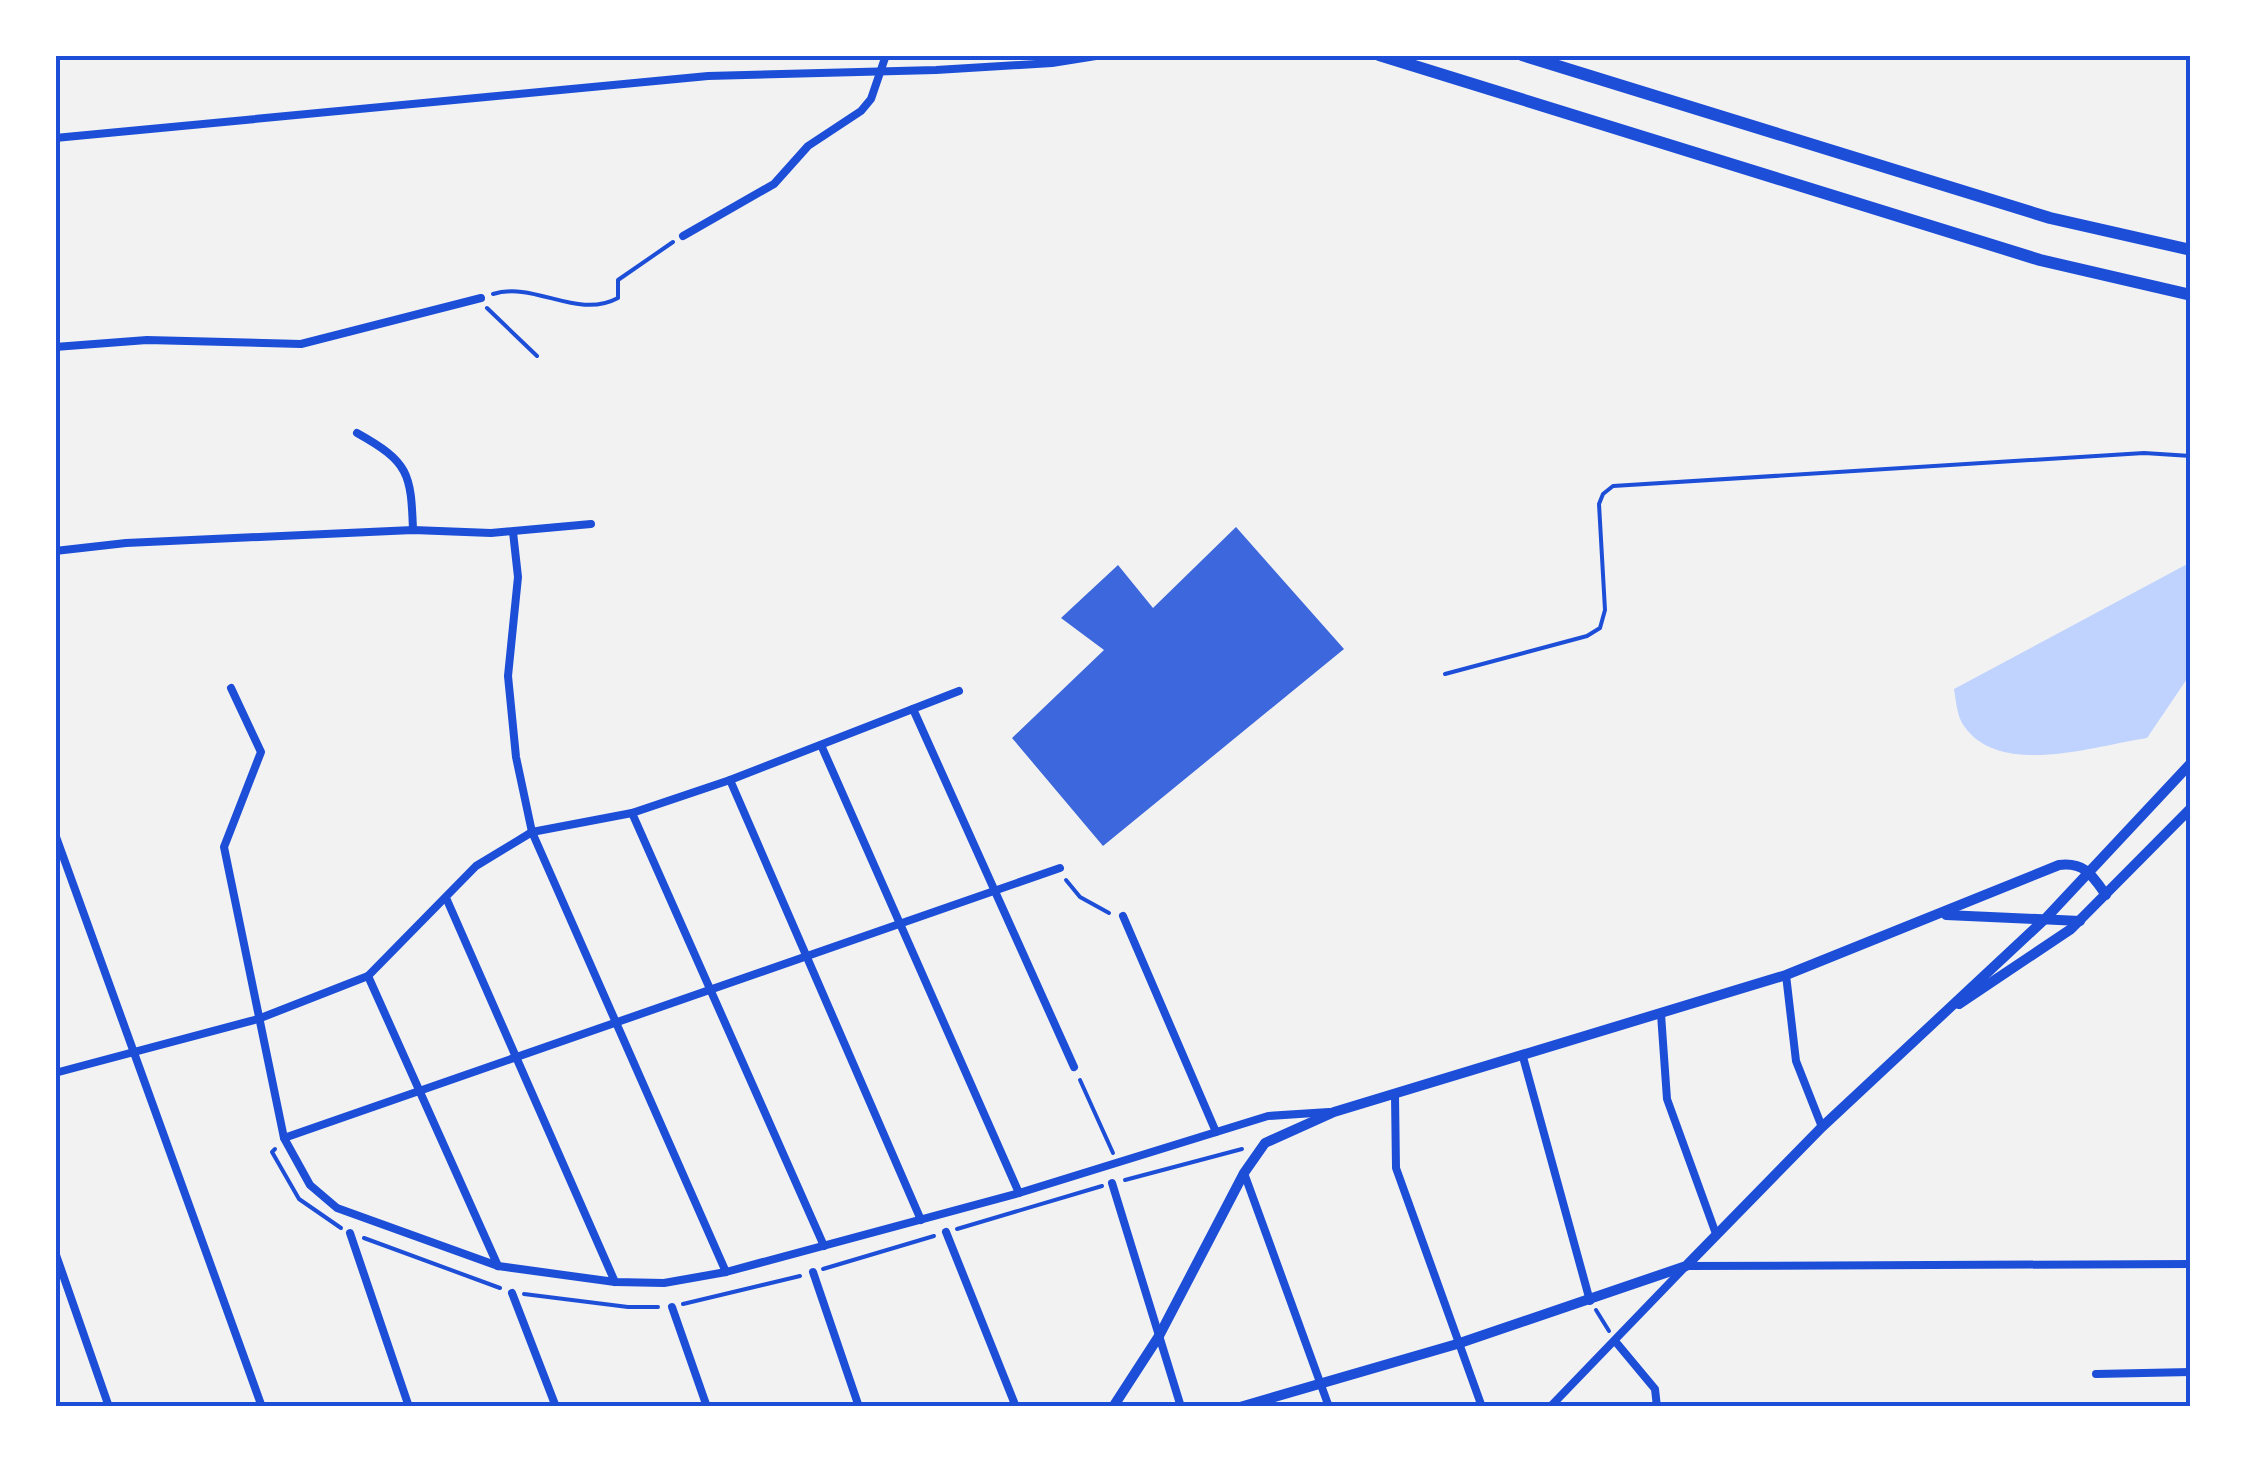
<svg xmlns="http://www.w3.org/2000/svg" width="2246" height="1462" viewBox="0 0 2246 1462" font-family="'Work Sans',sans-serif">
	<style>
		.water { fill: #bfd3fe }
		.building { fill: #3d67dc }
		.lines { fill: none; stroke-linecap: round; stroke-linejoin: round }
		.path { stroke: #1d4ed8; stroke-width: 4 }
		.service { stroke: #1d4ed8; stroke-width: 4 }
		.minor { stroke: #1d4ed8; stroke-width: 8 }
		.tertiary { stroke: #1d4ed8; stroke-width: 10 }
		.primary { stroke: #1d4ed8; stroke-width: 12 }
		.neatline { fill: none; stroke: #1d4ed8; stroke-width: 4 }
	</style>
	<rect width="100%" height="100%" fill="#f2f2f2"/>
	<path class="water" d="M2191,562v111l-44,65c-53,8 -147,40 -183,-12 -7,-9 -8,-26 -10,-37z"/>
	<polygon class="building" points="1236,527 1344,649 1103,846 1012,738 1104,650 1061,618 1118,565 1153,608"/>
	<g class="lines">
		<g class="path">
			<path d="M493,294c42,-13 84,26 125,4v-18l55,-38"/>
			<polyline points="487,308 537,356"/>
			<polyline points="1066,880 1080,897 1109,913"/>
			<polyline points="1080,1080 1113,1153"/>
			<polyline points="275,1149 272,1152 299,1199 341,1228"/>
			<polyline points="1125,1180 1242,1149"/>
			<polyline points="957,1229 1102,1186"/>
			<polyline points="364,1238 500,1288"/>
			<polyline points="823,1269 934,1236"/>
			<polyline points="524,1294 628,1307 658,1307"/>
			<polyline points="683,1304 800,1276"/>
			<polyline points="1596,1310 1609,1331"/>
		</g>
		<polyline class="service" points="1445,674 1587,636 1600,628 1605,610 1599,504 1603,494 1613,486 2144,453 2191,456"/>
		<g class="minor">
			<polyline points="55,138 708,76 936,70 1052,63 1102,55"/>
			<polyline points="683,236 774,184 808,146 861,111 871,99 886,55"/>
			<polyline points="55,347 147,340 301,344 481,298"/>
			<path d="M357,433c52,29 54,40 56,97"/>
			<polyline points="513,532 518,577 508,676 516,757 532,832 726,1272"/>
			<polyline points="55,551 126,543 413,530 491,533 591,524"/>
			<polyline points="231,688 261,752 224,847 284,1138 310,1185 337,1208 498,1266 615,1282 664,1283 726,1272 1019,1193 1268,1116 1329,1112"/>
			<polyline points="913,709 1074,1067"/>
			<polyline points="821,745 1019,1193"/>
			<polyline points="730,780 921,1220"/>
			<polyline points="632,813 824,1246"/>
			<polyline points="55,834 262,1407"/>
			<polyline points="447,900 615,1282"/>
			<polyline points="1123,916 1216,1132"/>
			<polyline points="1786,975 1796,1061 1822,1127"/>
			<polyline points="368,976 498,1266"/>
			<polyline points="1661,1014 1667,1099 1716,1234"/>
			<polyline points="1523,1057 1590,1301"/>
			<polyline points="55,1073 258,1019 368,976 476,866 532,832 632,813 730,780 959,691"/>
			<polyline points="1395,1096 1396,1168 1482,1407"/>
			<polyline points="284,1138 1060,868"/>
			<polyline points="1244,1173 1329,1407"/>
			<polyline points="1112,1183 1181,1407"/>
			<polyline points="946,1232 1016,1407"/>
			<polyline points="350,1233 409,1407"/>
			<polyline points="55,1252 109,1407"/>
			<polyline points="813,1272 859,1407"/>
			<polyline points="512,1293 556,1407"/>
			<polyline points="672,1307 707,1407"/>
			<polyline points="1615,1341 1655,1389 1657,1407"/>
			<polyline points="2096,1374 2191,1372"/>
			<polyline points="1550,1407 1686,1266 2191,1264"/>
		</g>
		<g class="tertiary">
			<polyline points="1946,915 2080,921"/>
			<polyline points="1959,1004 2071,929 2191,808"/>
			<path d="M1113,1407l46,-71 85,-163 21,-30 69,-31 452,-137 273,-110c26,-3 33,10 47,30"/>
			<polyline points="1240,1407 1457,1344 1686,1266 1822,1127 2046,918 2191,763"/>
		</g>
		<g class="primary">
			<polyline points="1379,55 2040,260 2191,295"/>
			<polyline points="1522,55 2050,218 2191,250"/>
		</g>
	</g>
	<rect width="2246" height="1462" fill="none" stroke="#ffffff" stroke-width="115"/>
	<rect x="58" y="58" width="2130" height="1346" class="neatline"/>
</svg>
